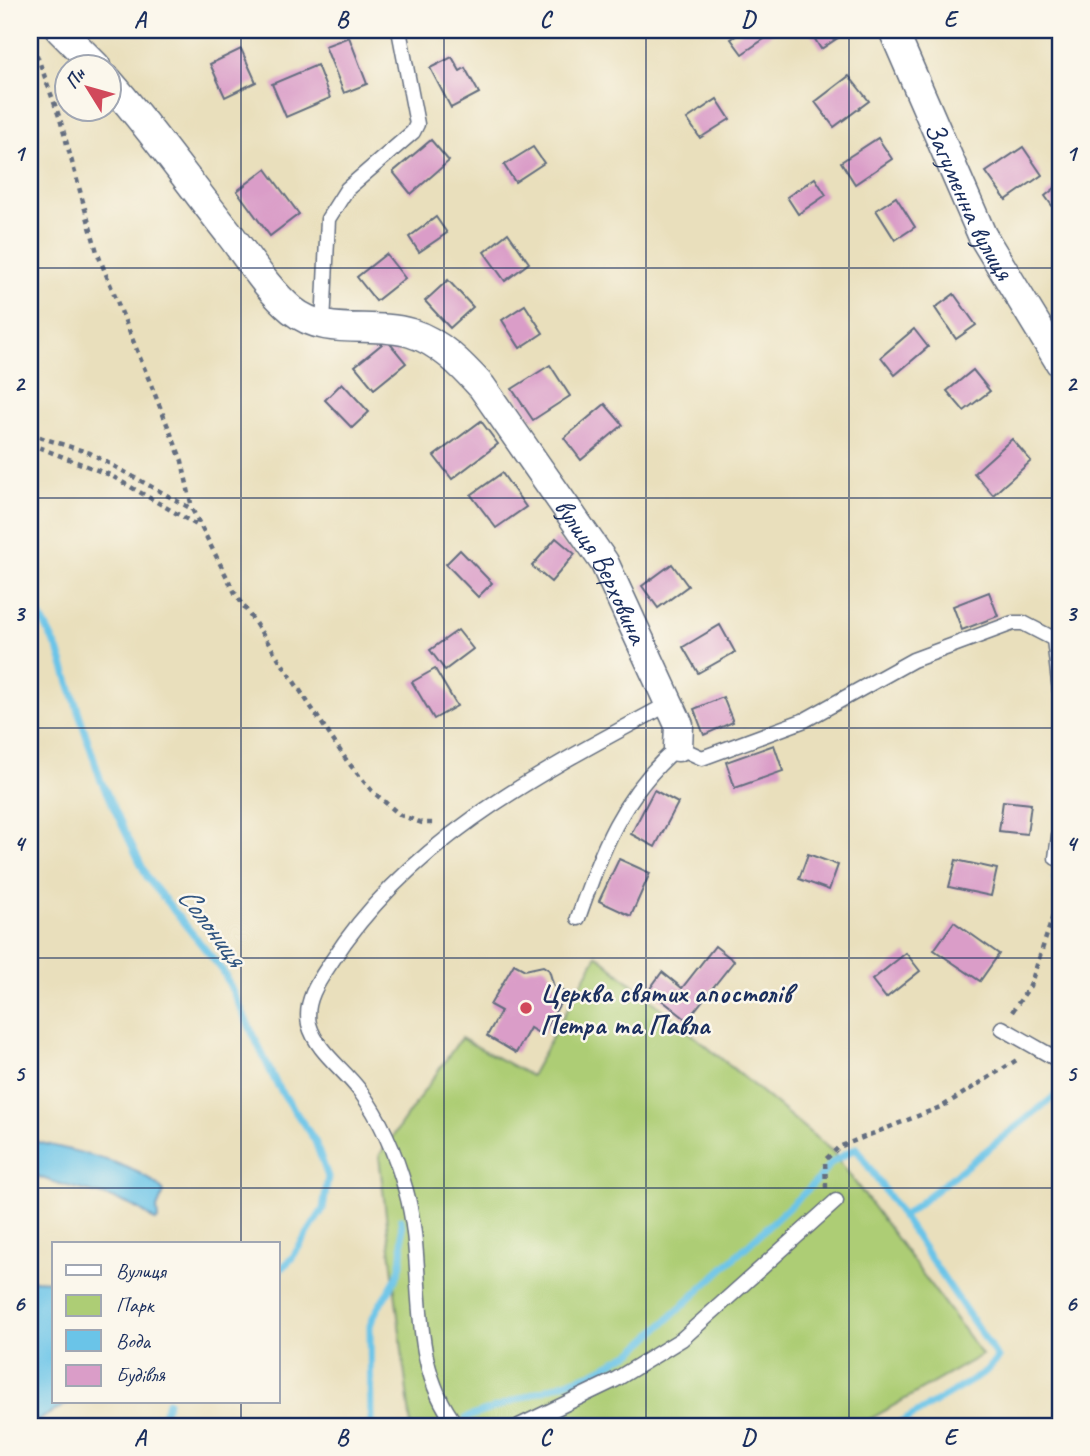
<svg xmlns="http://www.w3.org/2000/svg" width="1090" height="1456" viewBox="0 0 1090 1456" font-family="Caveat,sans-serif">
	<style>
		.green { fill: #adcd75; stroke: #647e6a; stroke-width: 2 }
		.water { fill: #6ac4e8; stroke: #427aa3; stroke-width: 2 }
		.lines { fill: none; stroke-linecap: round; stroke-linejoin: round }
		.stream { stroke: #6ac4e8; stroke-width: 7 }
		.building { fill: #da9dc8 }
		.lane-casing { stroke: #636d7f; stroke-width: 17 }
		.street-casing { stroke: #636d7f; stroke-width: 31 }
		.path { stroke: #636d7f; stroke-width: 4.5; stroke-dasharray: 5 5; stroke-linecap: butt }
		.lane { stroke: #fff; stroke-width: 14 }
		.street { stroke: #fff; stroke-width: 28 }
		.grid { fill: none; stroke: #1b2f5e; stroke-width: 2; stroke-opacity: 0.55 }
		.poi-dot { fill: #d1495b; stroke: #fbf7ec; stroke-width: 2.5 }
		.labels { text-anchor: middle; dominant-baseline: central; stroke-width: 5; stroke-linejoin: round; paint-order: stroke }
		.street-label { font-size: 28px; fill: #1b2f5e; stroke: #fbf7ec }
		.poi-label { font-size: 28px; font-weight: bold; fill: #1b2f5e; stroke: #fbf7ec; text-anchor: start }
		.water-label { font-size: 30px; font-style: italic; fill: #2f5480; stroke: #fbf7ec }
		.neatline { fill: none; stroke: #1b2f5e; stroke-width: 2.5 }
		.grid-label { font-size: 23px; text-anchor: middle; font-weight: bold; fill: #1b2f5e }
	</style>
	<rect width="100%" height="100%" fill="#fbf7ec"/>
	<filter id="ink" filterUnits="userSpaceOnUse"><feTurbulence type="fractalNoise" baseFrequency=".0143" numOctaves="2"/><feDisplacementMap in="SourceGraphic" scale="14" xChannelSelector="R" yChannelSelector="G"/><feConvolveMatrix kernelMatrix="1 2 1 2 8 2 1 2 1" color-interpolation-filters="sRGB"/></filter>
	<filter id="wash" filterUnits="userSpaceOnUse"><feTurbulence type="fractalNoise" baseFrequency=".00686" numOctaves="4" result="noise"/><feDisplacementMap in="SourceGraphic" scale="28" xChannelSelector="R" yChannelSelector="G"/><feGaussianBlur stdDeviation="1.57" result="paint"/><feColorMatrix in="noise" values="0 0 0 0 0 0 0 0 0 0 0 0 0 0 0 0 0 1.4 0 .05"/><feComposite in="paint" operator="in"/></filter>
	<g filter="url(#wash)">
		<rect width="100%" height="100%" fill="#e9dfbc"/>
		<polygon class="green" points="597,955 832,1151 982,1355 858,1426 411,1426 379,1156 461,1038 531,1076"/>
		<g class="water">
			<path d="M30,1140c36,10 111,22 134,52l-7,16 1,12 -3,1c-36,-31 -84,-28 -125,-48z"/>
			<polygon points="30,1280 54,1281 54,1402 70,1402 30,1425"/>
		</g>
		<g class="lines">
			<g class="stream">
				<polyline points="30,596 59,652 101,781 148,879 223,971 276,1083 315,1141 328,1177 323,1209 292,1258 278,1272"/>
				<polyline points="1055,879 1060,887"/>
				<polyline points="902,1217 1060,1092"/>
				<polyline points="466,1418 592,1373 634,1351 818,1180 831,1163 856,1148 998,1358 983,1374 895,1426"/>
				<polyline points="160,1426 168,1402"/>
				<path d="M371,1426l-1,-100c5,-19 19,-32 27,-50 8,-17 5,-39 4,-57"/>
			</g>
		</g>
		<g id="blocks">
			<g class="building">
				<polygon points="745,30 777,30 742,54 731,39"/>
				<polygon points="813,30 850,30 821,49 810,31"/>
				<polygon points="349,37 367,84 344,93 325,46"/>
				<polygon points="241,49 256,82 225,97 210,64"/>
				<polygon points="452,57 460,71 465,68 479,93 451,108 430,68"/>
				<polygon points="317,65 330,98 286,117 272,84"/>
				<polygon points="849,76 869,101 834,127 815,102"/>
				<polygon points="717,99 730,119 700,138 687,119"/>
				<polygon points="878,138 892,159 855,184 841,162"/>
				<polygon points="431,140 449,161 411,194 393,172"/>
				<polygon points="533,147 544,163 515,182 504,165"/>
				<polygon points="1023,147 1042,175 1006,200 986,172"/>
				<polygon points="266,169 299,214 270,236 237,191"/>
				<polygon points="815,178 826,195 798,214 787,197"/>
				<polygon points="1060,184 1060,212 1058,214 1045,196"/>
				<polygon points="896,197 915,227 895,240 876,210"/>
				<polygon points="436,217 447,233 419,252 409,237"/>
				<polygon points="508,233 529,263 505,281 484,252"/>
				<polygon points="386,254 405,278 376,301 357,277"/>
				<polygon points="448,280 473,307 450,328 425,301"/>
				<polygon points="954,294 976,325 956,339 935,308"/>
				<polygon points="525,305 543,333 520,348 502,320"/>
				<polygon points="914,329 928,347 895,375 881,357"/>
				<polygon points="387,340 406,363 374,389 355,366"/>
				<polygon points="550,365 570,396 533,420 512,389"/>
				<polygon points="973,370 990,391 964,411 947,391"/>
				<polygon points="342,383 369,412 352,428 325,400"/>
				<polygon points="605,404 623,425 581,460 564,438"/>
				<polygon points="481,421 498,444 452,479 434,456"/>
				<polygon points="1012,439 1031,461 993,495 974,473"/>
				<polygon points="502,473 526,507 496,528 471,495"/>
				<polygon points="556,538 575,554 551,582 532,566"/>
				<polygon points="460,550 492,583 478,597 446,564"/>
				<polygon points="672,564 688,586 658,608 642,586"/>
				<polygon points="989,592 998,616 962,630 953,606"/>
				<polygon points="720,625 735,652 698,673 683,647"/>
				<polygon points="458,630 473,649 445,670 430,650"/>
				<polygon points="435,669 457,706 434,719 412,682"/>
				<polygon points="723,697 733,722 704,735 694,709"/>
				<polygon points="774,745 783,771 735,788 726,762"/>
				<polygon points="654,790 678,803 655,847 631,834"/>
				<polygon points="1003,801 1031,804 1027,834 999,831"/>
				<polygon points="808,854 838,865 829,890 799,879"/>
				<polygon points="619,859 650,873 631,916 599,901"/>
				<polygon points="956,860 997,869 991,896 949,887"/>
				<polygon points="954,922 999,954 980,981 934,950"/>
				<polygon points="715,946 734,961 687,1020 649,990 662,972 682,988"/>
				<polygon points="906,953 920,971 886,998 872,980"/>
				<polygon points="514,964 525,970 543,966 549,970 554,987 566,993 542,1035 530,1028 516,1053 487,1036 501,1011 490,1005"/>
			</g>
		</g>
	</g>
	<g filter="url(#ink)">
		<use href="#blocks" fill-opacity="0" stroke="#636d7f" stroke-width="2"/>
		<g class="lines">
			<defs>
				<g id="lane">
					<polyline points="323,325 328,219 347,189 413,132 417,124 399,30"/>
					<polyline points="1060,635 1054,639 1060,691"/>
					<polyline points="1056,858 1060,829"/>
					<path d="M578,918c24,-68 43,-122 100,-171l24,11 103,-38 108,-60 100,-37h10l31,16"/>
					<polyline points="1002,1028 1060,1061"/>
					<path d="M457,1426c-53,-67 -29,-157 -51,-235 -10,-36 -24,-70 -46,-100 -16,-22 -44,-40 -51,-67 -5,-24 11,-45 23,-63 78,-123 214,-191 338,-258"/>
					<polyline points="519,1426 615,1380 682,1339 836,1201"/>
				</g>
				<g id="street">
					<polyline points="60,30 96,66"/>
					<path id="s1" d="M893,30l89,205 78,128"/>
					<path id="s2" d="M108,80c44,50 82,104 123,156 19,25 37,54 61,74 34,28 79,11 119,23 29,9 51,32 71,54l122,175 75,163 -1,22"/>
				</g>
			</defs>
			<use href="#lane" class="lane-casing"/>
			<use href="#street" class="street-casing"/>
			<g class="path">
				<polyline points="30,36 60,119 97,252 182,461 192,508"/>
				<polyline points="30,434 90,453 192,509 235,593 347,761 372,791 400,815 422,823 435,823"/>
				<polyline points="30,444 110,475 200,527"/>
				<polyline points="1012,1012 1030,986 1060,895"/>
				<polyline points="826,1188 825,1160 839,1147 943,1106 1020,1058"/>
			</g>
			<use href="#lane" class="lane"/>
			<use href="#street" class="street"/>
		</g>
	</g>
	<path class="grid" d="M241,30v1214M444,30v1396M646,30v1396M849,30v1396M30,268h1030M30,498h1030M30,728h1030M30,958h1030M30,1188h1030M241,1402v24"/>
	<circle class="poi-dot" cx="526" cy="1008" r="7"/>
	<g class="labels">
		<g class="street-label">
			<text stroke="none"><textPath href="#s1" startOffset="187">Загуменна вулиця</textPath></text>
			<text stroke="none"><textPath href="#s2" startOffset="728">вулиця Верховина</textPath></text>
		</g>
		<g class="poi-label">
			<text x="540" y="992">Церква святих апостолів<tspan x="540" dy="32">Петра та Павла</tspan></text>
		</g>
		<g class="water-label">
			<text transform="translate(212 926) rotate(53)">Солониця</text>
		</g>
	</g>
	<rect width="1090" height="1456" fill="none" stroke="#fbf7ec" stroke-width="77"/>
	<rect x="52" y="1242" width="228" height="161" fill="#fbf7ec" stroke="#a1a7b3" stroke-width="2"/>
	<rect x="66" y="1265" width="35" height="10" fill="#ffffff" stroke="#a1a7b3" stroke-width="2"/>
	<text x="116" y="1278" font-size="21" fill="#1b2f5e">Вулиця</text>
	<rect x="66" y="1295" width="35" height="21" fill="#adcd75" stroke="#a1a7b3" stroke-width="2"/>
	<text x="116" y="1312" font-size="21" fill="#1b2f5e">Парк</text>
	<rect x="66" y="1330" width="35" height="21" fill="#6ac4e8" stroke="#a1a7b3" stroke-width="2"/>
	<text x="116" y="1348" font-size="21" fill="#1b2f5e">Вода</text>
	<rect x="66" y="1365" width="35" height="21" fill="#da9dc8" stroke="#a1a7b3" stroke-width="2"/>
	<text x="116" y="1382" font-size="21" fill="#1b2f5e">Будівля</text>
	<g transform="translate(88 88) rotate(307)"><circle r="33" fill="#fbf7ec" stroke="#a1a7b3" stroke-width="2"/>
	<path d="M0-5L12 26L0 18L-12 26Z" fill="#d1495b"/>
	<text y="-10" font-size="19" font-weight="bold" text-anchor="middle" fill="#1b2f5e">Пн</text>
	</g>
	<rect x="38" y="38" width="1014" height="1380" class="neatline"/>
	<g class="grid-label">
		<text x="140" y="27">A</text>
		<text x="342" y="27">B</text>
		<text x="545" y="27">C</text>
		<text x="748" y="27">D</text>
		<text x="950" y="27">E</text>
		<text x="19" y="161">1</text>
		<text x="1071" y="161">1</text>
		<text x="19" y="391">2</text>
		<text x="1071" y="391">2</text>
		<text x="19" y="621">3</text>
		<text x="1071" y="621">3</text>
		<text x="19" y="851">4</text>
		<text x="1071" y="851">4</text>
		<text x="19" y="1081">5</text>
		<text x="1071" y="1081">5</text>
		<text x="19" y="1311">6</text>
		<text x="1071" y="1311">6</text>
		<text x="140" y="1445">A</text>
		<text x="342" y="1445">B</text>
		<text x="545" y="1445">C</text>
		<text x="748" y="1445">D</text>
		<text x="950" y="1445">E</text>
	</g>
</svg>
